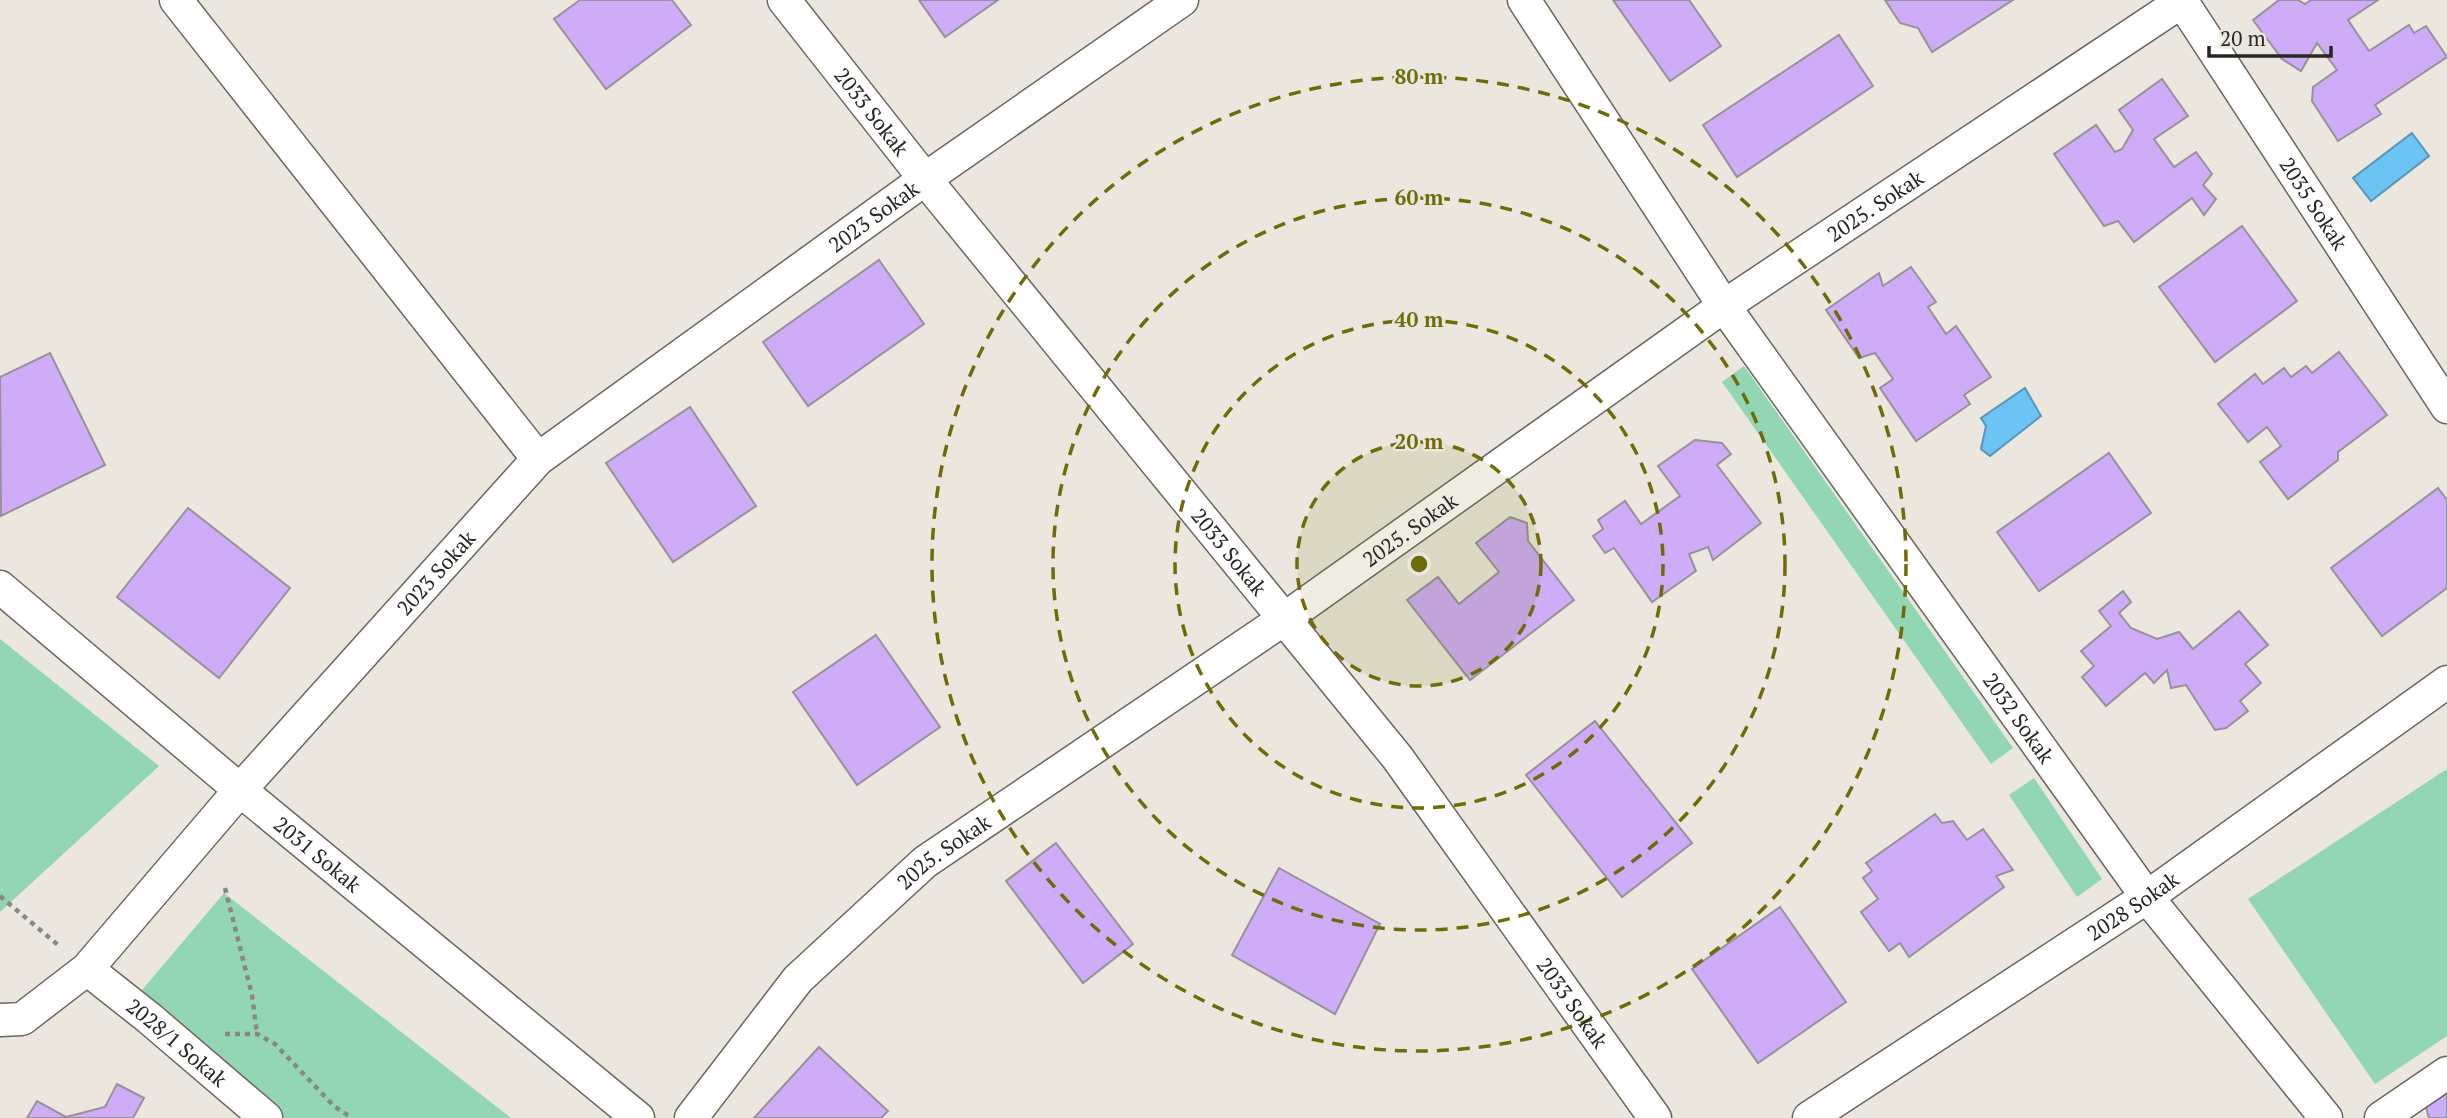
<svg xmlns="http://www.w3.org/2000/svg" width="2447" height="1118" viewBox="0 0 2447 1118" font-family="'PT Serif',serif">
	<style>
		.green { fill: #92d6b4 }
		.water { fill: #6cc4f5; stroke: #5895b6; stroke-width: 2 }
		.building { fill: #cfacf7; stroke: #96929a; stroke-width: 2 }
		.lines { fill: none; stroke-linecap: round; stroke-linejoin: round }
		.street-casing { stroke: #6a665f; stroke-width: 35 }
		.path { stroke: #8b8882; stroke-width: 4.5; stroke-dasharray: 5 5; stroke-linecap: butt }
		.street { stroke: #fff; stroke-width: 32 }
		.ring { fill: none; stroke: #6f6b08; stroke-width: 3.5; stroke-dasharray: 12 9 }
		.labels { text-anchor: middle; dominant-baseline: central; stroke-width: 5; stroke-linejoin: round; paint-order: stroke }
		.street-label { font-size: 21px; fill: #292724; stroke: #ebe7de }
		.centre { fill: #6f6b08; stroke: #ebe7de; stroke-width: 3.5 }
		.ring-label { font-size: 21px; text-anchor: middle; font-weight: bold; fill: #6f6b08; stroke: #ebe7de; stroke-width: 5; stroke-linejoin: round; paint-order: stroke }
	</style>
	<rect width="100%" height="100%" fill="#ebe7de"/>
	<g class="green">
		<polygon points="1744,366 2013,748 1991,764 1722,382"/>
		<polygon points="0,639 159,766 0,912"/>
		<polygon points="2447,769 2447,1036 2375,1084 2248,899"/>
		<polygon points="2034,778 2102,879 2077,897 2009,795"/>
		<polygon points="224,893 511,1118 245,1118 121,1015"/>
	</g>
	<g class="water">
		<polygon points="2412,133 2429,156 2371,201 2353,178"/>
		<polygon points="2025,388 2041,416 1990,456 1981,449 1986,426 1981,418"/>
	</g>
	<g class="building">
		<polygon points="580,0 672,0 691,25 606,89 554,19"/>
		<polygon points="919,0 998,0 945,37"/>
		<polygon points="1613,0 1689,0 1721,46 1670,81"/>
		<polygon points="1885,0 2013,0 1932,52 1918,28 1900,23"/>
		<polygon points="2279,0 2298,0 2305,4 2311,0 2378,0 2348,20 2369,51 2409,25 2414,33 2426,26 2447,57 2375,105 2381,114 2338,141 2312,101 2313,87 2337,70 2317,43 2301,71 2282,59 2253,20"/>
		<polygon points="1839,35 1873,86 1737,177 1703,125"/>
		<polygon points="2162,79 2188,116 2154,139 2174,167 2196,152 2212,174 2203,185 2216,199 2204,215 2192,198 2134,242 2118,221 2104,226 2054,154 2096,125 2115,152 2122,149 2133,130 2119,110"/>
		<polygon points="2242,226 2297,301 2215,362 2159,287"/>
		<polygon points="879,260 924,324 808,406 763,342"/>
		<polygon points="1911,267 1936,302 1928,307 1946,334 1956,326 1991,377 1964,395 1970,404 1916,441 1880,388 1893,379 1875,353 1859,358 1826,310 1879,273 1883,286"/>
		<polygon points="2339,352 2387,415 2338,452 2338,460 2288,499 2260,462 2281,446 2267,427 2248,442 2218,404 2255,374 2263,384 2284,368 2291,377 2306,366 2312,373"/>
		<polygon points="50,353 105,465 1,516 0,377"/>
		<polygon points="690,407 756,506 673,562 606,463"/>
		<polygon points="1695,440 1722,443 1731,454 1717,465 1761,523 1713,560 1708,547 1689,554 1696,571 1652,602 1614,548 1605,553 1593,536 1603,529 1598,520 1625,501 1641,524 1680,496 1658,466"/>
		<polygon points="2109,453 2151,513 2039,591 1997,532"/>
		<polygon points="2438,488 2447,500 2447,588 2382,636 2331,568"/>
		<polygon points="188,508 290,588 219,678 117,597"/>
		<polygon points="1510,517 1527,523 1528,541 1574,600 1470,680 1407,600 1438,577 1459,604 1499,572 1476,543"/>
		<polygon points="2123,591 2131,602 2119,613 2131,628 2157,639 2179,632 2193,649 2239,611 2268,645 2245,664 2261,683 2240,701 2248,711 2226,728 2215,730 2186,685 2171,688 2167,670 2154,683 2145,673 2106,706 2082,677 2094,666 2081,651 2111,626 2099,611"/>
		<polygon points="876,635 940,727 857,785 793,692"/>
		<polygon points="1595,721 1692,843 1622,897 1526,775"/>
		<polygon points="1935,814 1942,823 1953,821 1967,840 1983,829 2013,870 1996,876 2004,887 1909,957 1900,943 1889,951 1861,912 1878,899 1863,878 1872,871 1866,863"/>
		<polygon points="1056,843 1133,944 1083,983 1006,881"/>
		<polygon points="1279,868 1380,924 1335,1014 1232,955"/>
		<polygon points="1780,907 1846,1002 1758,1063 1692,969"/>
		<polygon points="819,1047 888,1111 881,1118 754,1118"/>
		<polygon points="117,1084 144,1098 133,1118 27,1118 37,1101 66,1117 105,1107"/>
		<polygon points="2447,1084 2447,1118 2429,1118 2424,1100"/>
	</g>
	<g class="lines">
		<defs>
			<g id="street">
				<polyline points="176,0 538,459"/>
				<path id="s1" d="M784,0l141,179 472,578 258,361"/>
				<path id="s2" d="M1524,0l200,306 423,591 179,221"/>
				<path id="s3" d="M2181,0l266,407"/>
				<path id="s4" d="M0,587l240,203 398,328"/>
				<path id="s5" d="M87,969l62,49 117,100"/>
				<path id="s6" d="M0,1020l22,-1 65,-50 153,-179 298,-331 387,-280 257,-179"/>
				<path id="s7" d="M691,1118l107,-139 127,-117 359,-243 440,-313 460,-306"/>
				<path id="s8" d="M1809,1118l338,-221 300,-215"/>
				<polyline points="2381,1118 2447,1073"/>
			</g>
		</defs>
		<use href="#street" class="street-casing"/>
		<g class="path">
			<polyline points="225,888 252,995 257,1034"/>
			<polyline points="0,896 58,945"/>
			<polyline points="225,1034 257,1034 275,1044 334,1106 352,1118"/>
		</g>
		<use href="#street" class="street"/>
	</g>
	<circle cx="1419" cy="564" r="122" fill="#6f6b08" fill-opacity=".12"/>
	<g class="ring">
		<circle cx="1419" cy="564" r="122"/>
		<circle cx="1419" cy="564" r="244"/>
		<circle cx="1419" cy="564" r="366"/>
		<circle cx="1419" cy="564" r="487"/>
	</g>
	<g class="labels">
		<g class="street-label">
			<text stroke="none"><textPath href="#s1" startOffset="142">2033 Sokak</textPath></text>
			<text stroke="none"><textPath href="#s3" startOffset="243">2035 Sokak</textPath></text>
			<text stroke="none"><textPath href="#s7" startOffset="1503">2025. Sokak</textPath></text>
			<text stroke="none"><textPath href="#s6" startOffset="1199">2023 Sokak</textPath></text>
			<text stroke="none"><textPath href="#s7" startOffset="936">2025. Sokak</textPath></text>
			<text stroke="none"><textPath href="#s1" startOffset="709">2033 Sokak</textPath></text>
			<text stroke="none"><textPath href="#s6" startOffset="632">2023 Sokak</textPath></text>
			<text stroke="none"><textPath href="#s2" startOffset="872">2032 Sokak</textPath></text>
			<text stroke="none"><textPath href="#s7" startOffset="369">2025. Sokak</textPath></text>
			<text stroke="none"><textPath href="#s4" startOffset="415">2031 Sokak</textPath></text>
			<text stroke="none"><textPath href="#s8" startOffset="387">2028 Sokak</textPath></text>
			<text stroke="none"><textPath href="#s1" startOffset="1276">2033 Sokak</textPath></text>
			<text stroke="none"><textPath href="#s5" startOffset="116">2028/1 Sokak</textPath></text>
		</g>
	</g>
	<circle cx="1419" cy="564" r="10" class="centre"/>
	<g class="ring-label">
		<text x="1419" y="84">80 m</text>
		<text x="1419" y="205">60 m</text>
		<text x="1419" y="327">40 m</text>
		<text x="1419" y="449">20 m</text>
	</g>
	<path d="M2209 46v10h122v-10" fill="none" stroke="#292724" stroke-width="3.5"/>
	<text x="2220" y="46" font-size="21" fill="#292724" stroke="#ebe7de" stroke-width="5" paint-order="stroke">20 m</text>
</svg>
